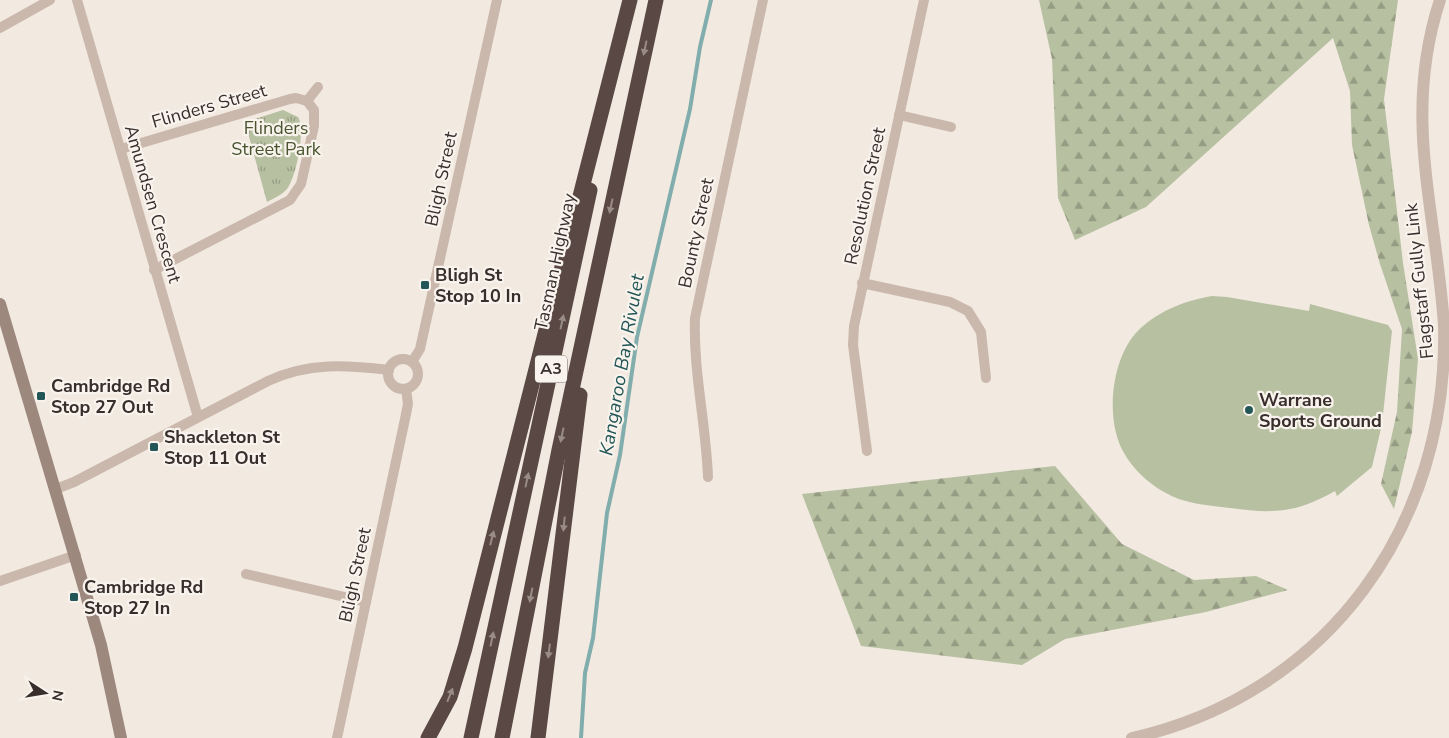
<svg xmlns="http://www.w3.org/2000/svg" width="1449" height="738" viewBox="0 0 1449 738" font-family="'Nunito Sans',sans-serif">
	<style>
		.green { fill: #b7c0a1 }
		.forest { fill: url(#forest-firs) }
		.park { fill: url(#park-tufts) }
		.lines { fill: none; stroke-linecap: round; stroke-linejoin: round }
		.stream { stroke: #81adad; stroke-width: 4 }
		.minor { stroke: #cab8ad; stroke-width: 10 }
		.tertiary { stroke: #cab8ad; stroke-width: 12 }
		.secondary { stroke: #9d887e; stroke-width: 12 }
		.motorway { stroke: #594843; stroke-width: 15 }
		.oneway { fill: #998c87 }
		.poi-dot { fill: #235757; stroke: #f9f3ed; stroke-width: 2 }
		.labels { text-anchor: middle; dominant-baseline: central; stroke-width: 4.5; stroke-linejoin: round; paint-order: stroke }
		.shield { fill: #f9f3ed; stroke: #726965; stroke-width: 1 }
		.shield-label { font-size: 16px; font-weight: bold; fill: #382e2b }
		.street-label { font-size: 18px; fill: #382e2b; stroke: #f9f3ed }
		.park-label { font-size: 18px; fill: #4a5530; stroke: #f9f3ed }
		.poi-label { font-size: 18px; font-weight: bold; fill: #382e2b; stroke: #f9f3ed; text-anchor: start }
		.water-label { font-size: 19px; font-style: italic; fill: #235757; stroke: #f9f3ed }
	</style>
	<defs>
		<pattern id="forest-firs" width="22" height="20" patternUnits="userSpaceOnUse" patternTransform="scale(1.25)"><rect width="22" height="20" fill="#b7c0a1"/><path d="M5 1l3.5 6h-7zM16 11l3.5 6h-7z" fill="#969c83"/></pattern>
		<pattern id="park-tufts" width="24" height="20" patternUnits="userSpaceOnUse" patternTransform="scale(1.25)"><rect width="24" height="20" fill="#b7c0a1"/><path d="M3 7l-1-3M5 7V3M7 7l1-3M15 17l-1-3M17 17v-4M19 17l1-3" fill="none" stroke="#969c83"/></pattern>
	</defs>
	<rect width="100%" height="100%" fill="#f2e9e0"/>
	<path class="green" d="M1212,296l15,1 82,14 1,-7 78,21 4,6 -10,93 -10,43 -35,29 -2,-5c-39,22 -61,23 -105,17 -23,-3 -46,-4 -66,-16 -16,-9 -31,-23 -40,-39 -19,-32 -13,-91 11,-119 20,-22 48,-33 77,-38z"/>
	<g class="forest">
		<polygon points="1039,0 1398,0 1384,99 1403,263 1418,359 1412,432 1394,509 1381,484 1397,412 1402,329 1380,264 1369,225 1352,145 1350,91 1333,38 1146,207 1075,240 1058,198 1052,59"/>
		<polygon points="1055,466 1122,544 1194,580 1256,576 1288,590 1206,612 1065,639 1022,665 861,646 802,494"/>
	</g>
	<path class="park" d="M283,110l15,7c8,12 -2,61 -11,72 -5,6 -13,9 -20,13l-22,-80z"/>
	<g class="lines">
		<polyline class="stream" points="581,738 585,673 593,638 607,513 620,455 637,337 690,109 700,47 711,0"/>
		<g class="minor">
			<polyline points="77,0 198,417"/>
			<polyline points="0,28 50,0"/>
			<polyline points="307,101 318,87"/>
			<polyline points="899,115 951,127"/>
			<polyline points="121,149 290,99 296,98 307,101 314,110 314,126 301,184 290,200 154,270"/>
			<polyline points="862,283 950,302 968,311 981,332 986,378"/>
			<circle cx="403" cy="374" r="15"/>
			<polyline points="412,362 420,349 497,0"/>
			<polyline points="867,451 853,345 854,326 924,0"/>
			<path d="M708,477c-2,-53 -15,-107 -13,-159l68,-318"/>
			<path d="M56,489l18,-7 194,-101c41,-19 78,-16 121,-11"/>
			<polyline points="246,574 366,602"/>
			<polyline points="0,581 76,555"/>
			<polyline points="337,738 405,419 408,404 406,389"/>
		</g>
		<path class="tertiary" d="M1132,738c195,-44 317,-212 312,-413 -8,-116 -42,-209 -4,-325"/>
		<polyline class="secondary" points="0,304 101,645 121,738"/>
		<g class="motorway">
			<polyline points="428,738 450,697 465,648 630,0"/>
			<polyline points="471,738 590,190"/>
			<polyline points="502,738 559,450 656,0"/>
			<polyline points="538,738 580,395"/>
		</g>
	</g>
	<defs><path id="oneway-solid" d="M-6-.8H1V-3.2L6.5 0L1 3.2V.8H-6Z" transform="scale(1.25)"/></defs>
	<g class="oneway">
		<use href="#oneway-solid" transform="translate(645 48) rotate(102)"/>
		<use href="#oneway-solid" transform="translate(611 206) rotate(102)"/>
		<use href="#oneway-solid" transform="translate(562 322) rotate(-78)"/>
		<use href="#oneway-solid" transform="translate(562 435) rotate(102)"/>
		<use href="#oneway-solid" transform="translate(527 480) rotate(-78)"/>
		<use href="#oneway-solid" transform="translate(564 524) rotate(96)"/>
		<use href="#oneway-solid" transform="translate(492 538) rotate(-76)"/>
		<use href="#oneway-solid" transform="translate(531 595) rotate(101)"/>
		<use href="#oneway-solid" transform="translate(492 639) rotate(-78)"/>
		<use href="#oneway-solid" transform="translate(549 651) rotate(97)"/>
		<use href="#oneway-solid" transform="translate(450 695) rotate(-68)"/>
	</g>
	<g class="poi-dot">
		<rect x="420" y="280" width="10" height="10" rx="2.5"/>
		<rect x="36" y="391" width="10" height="10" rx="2.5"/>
		<circle cx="1249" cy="410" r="5"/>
		<rect x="149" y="442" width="10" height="10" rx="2.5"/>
		<rect x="69" y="592" width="10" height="10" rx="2.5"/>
	</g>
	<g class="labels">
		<rect class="shield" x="535" y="355.5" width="32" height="27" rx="4"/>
		<g class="shield-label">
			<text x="551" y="369">A3</text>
		</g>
		<g class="street-label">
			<text transform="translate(209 106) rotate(-16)">Flinders Street</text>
			<text transform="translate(441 179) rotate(-78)">Bligh Street</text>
			<text transform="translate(865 196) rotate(-78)">Resolution Street</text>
			<text transform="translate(153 204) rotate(74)">Amundsen Crescent</text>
			<text transform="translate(696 233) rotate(-78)">Bounty Street</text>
			<text transform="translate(555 262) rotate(-78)">Tasman Highway</text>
			<text transform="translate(1419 281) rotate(-96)">Flagstaff Gully Link</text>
			<text transform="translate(355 575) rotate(-78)">Bligh Street</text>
		</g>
		<g class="park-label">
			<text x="276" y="128">Flinders<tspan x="276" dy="21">Street Park</tspan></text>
		</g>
		<g class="poi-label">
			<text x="435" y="275">Bligh St<tspan x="435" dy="21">Stop 10 In</tspan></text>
			<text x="51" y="386">Cambridge Rd<tspan x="51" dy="21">Stop 27 Out</tspan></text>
			<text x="1259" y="400">Warrane<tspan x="1259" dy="21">Sports Ground</tspan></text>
			<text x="164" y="437">Shackleton St<tspan x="164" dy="21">Stop 11 Out</tspan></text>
			<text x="84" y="587">Cambridge Rd<tspan x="84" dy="21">Stop 27 In</tspan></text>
		</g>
		<g class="water-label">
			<text transform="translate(622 365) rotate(-80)">Kangaroo Bay Rivulet</text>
		</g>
	</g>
	<g transform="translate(45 693) rotate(102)" stroke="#f9f3ed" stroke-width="4" paint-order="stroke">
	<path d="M0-4L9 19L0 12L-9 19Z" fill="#382e2b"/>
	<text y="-8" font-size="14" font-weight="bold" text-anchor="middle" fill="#382e2b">N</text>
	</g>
</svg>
